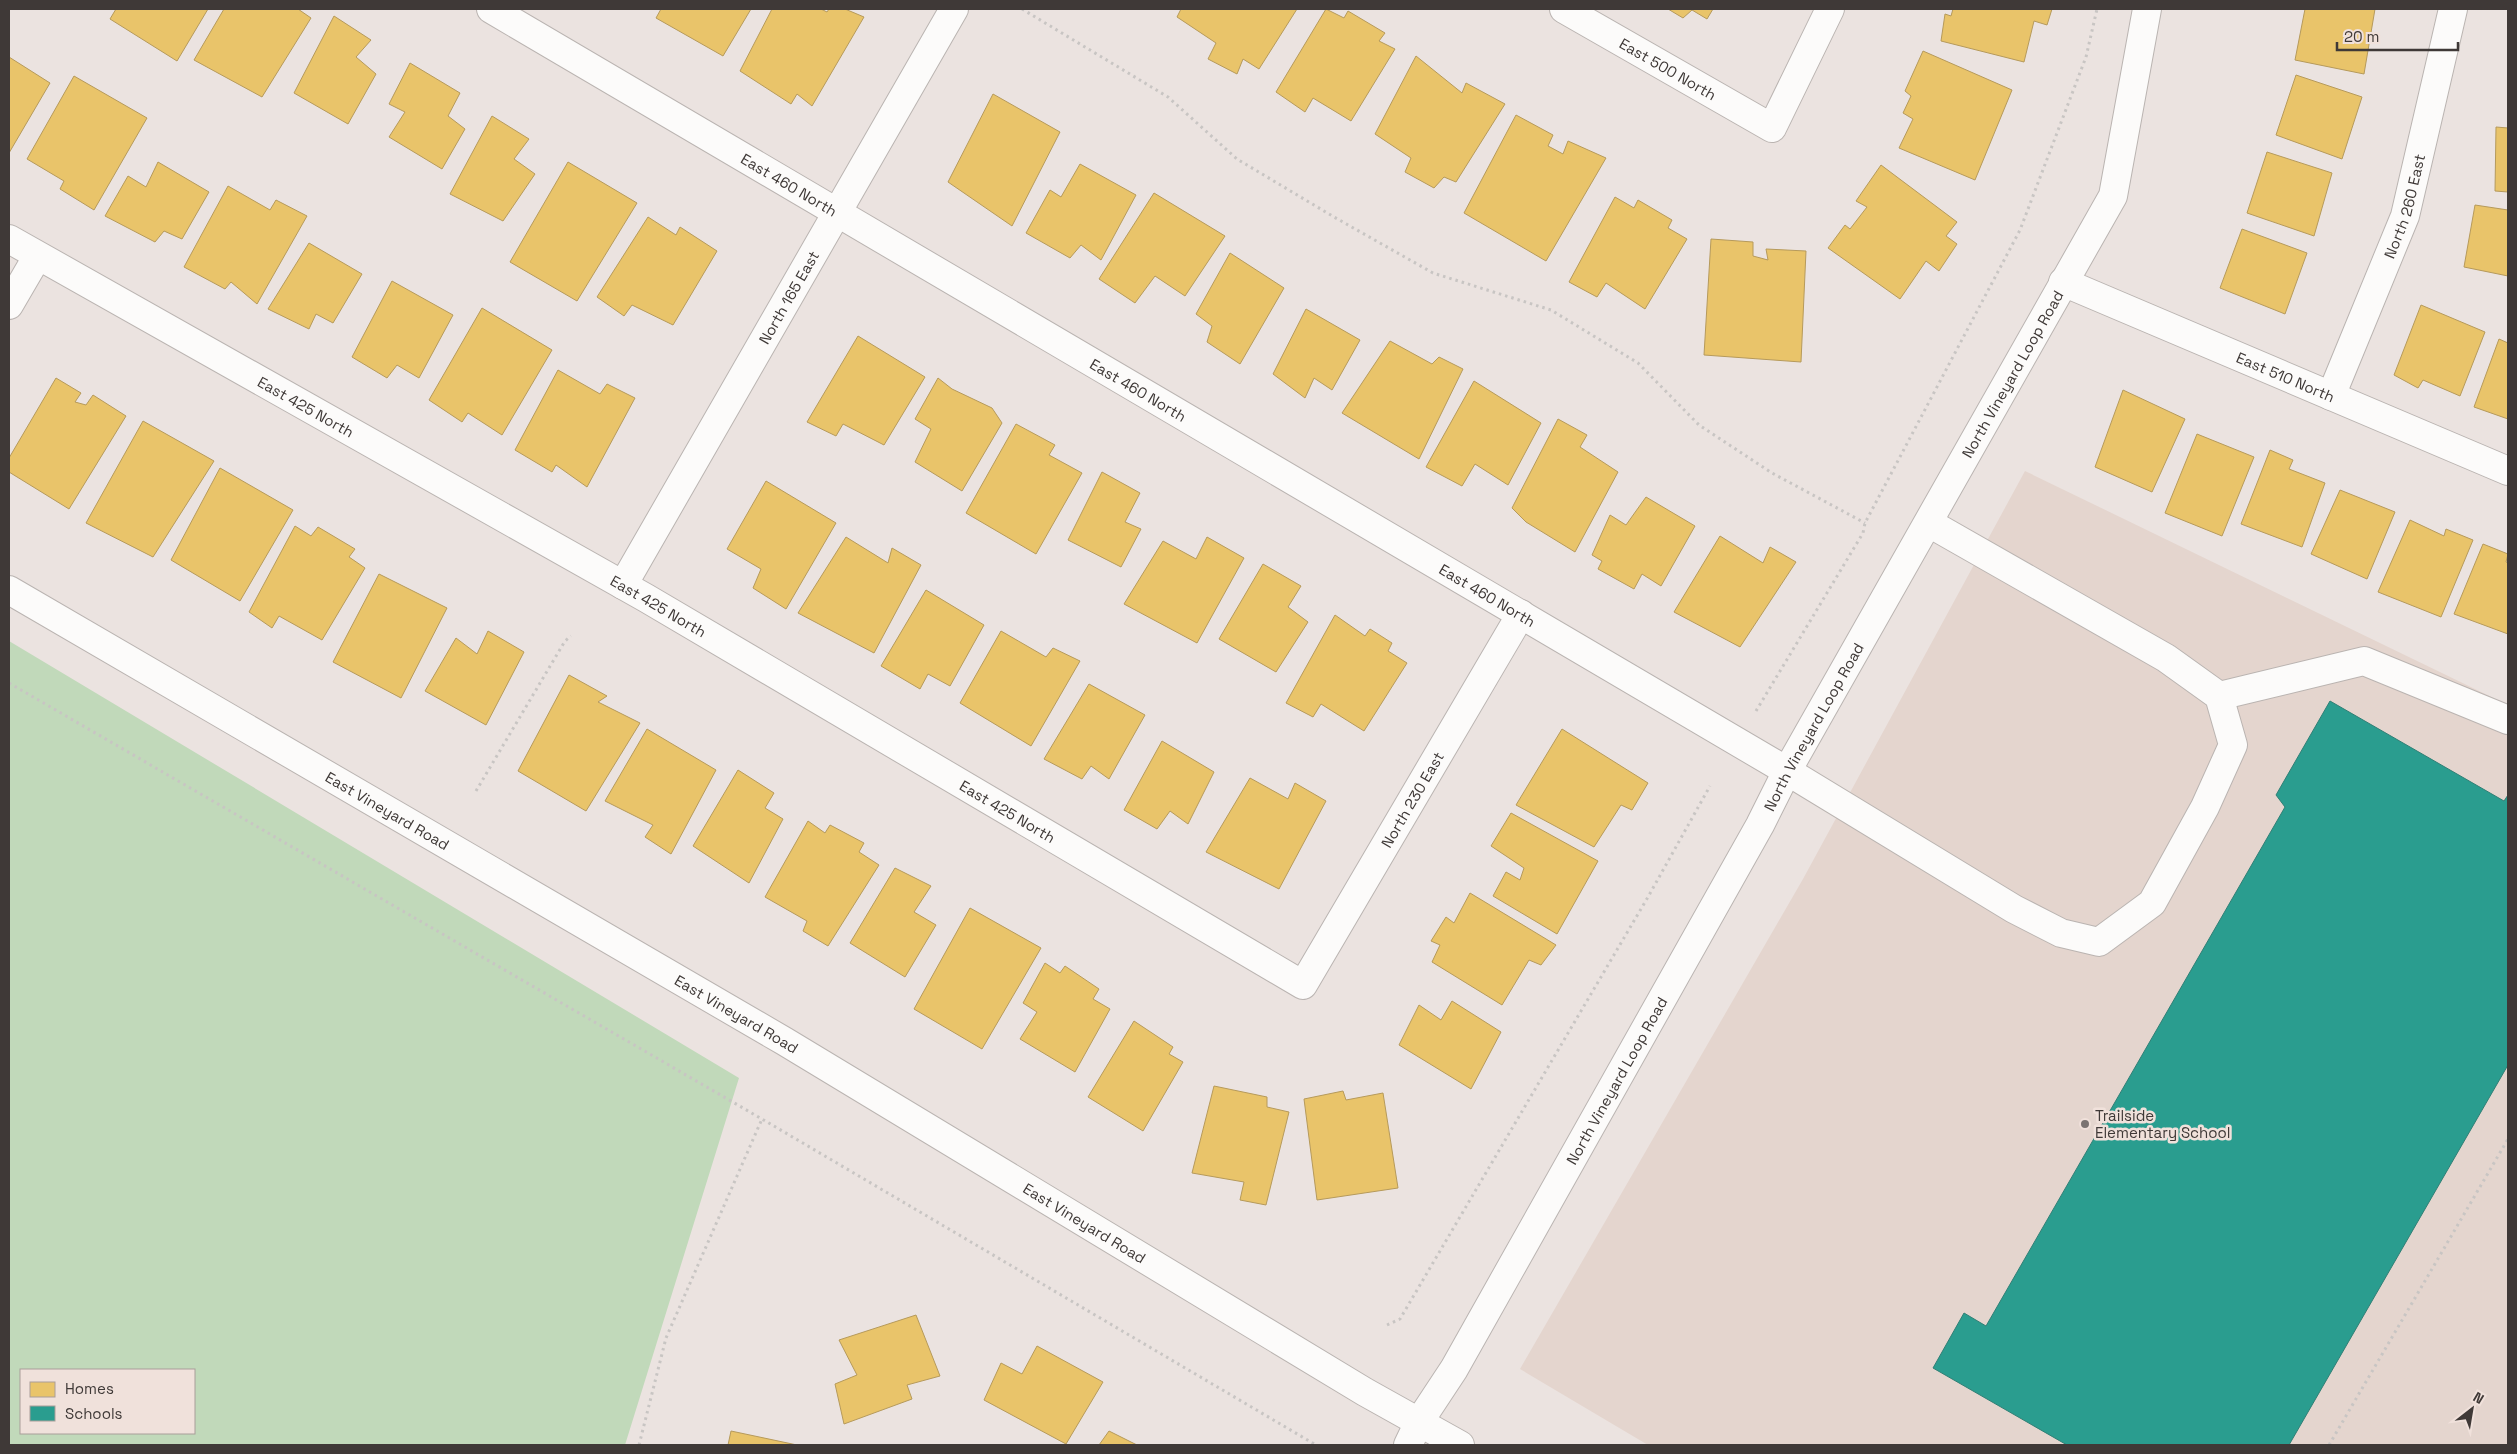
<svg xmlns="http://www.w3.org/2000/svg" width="2517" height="1454" viewBox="0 0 2517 1454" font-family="'Space Grotesk',sans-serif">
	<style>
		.built { fill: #e4d5ce }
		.green { fill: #c1d9ba; fill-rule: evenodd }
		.homes { fill: #e9c46a; stroke: #b69a5b }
		.schools { fill: #2a9d8f; stroke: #307f75 }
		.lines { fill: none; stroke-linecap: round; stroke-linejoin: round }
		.minor-casing { stroke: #bab4b1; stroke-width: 30 }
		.path { stroke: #c8c5c3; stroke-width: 3; stroke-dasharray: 2.5 4; stroke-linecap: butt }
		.minor { stroke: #fcfbfa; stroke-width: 28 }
		.poi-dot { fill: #7b7472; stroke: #f0e1db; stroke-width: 2 }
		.labels { text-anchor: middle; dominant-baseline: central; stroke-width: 5; stroke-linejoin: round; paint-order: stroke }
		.street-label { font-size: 15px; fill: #3f3937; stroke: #f0e1db }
		.poi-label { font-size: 15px; fill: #3f3937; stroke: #f0e1db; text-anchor: start }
	</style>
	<rect width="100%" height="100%" fill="#ebe3e0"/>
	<polygon class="built" points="2025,471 2508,705 2508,1445 1648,1445 1520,1369 1803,879"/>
	<path class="green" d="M9,641l730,437 -114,367h-616zM21,1370h173v63h-173z"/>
	<g class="homes">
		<polygon points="116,9 208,9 177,61 110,19"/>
		<polygon points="224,9 298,9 311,18 262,97 194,60"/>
		<polygon points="661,9 751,9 723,56 656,18"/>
		<polygon points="772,9 821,9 827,12 829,9 845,9 864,17 812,106 797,94 791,104 740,71"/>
		<polygon points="1181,9 1297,9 1259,69 1243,59 1237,74 1208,59 1216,43 1177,17"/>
		<polygon points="1326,9 1344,18 1348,11 1385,33 1379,41 1395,49 1351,121 1313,98 1305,112 1276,92"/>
		<polygon points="1668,9 1713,9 1707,19 1692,10 1683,18"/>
		<polygon points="1953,9 2052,9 2047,25 2034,21 2024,62 1941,41 1945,14 1951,16"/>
		<polygon points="2305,9 2375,9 2364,74 2295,60"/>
		<polygon points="334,16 371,40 356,57 376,74 348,124 294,93"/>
		<polygon points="1923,51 2012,90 1975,180 1899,148 1913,119 1903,113 1911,96 1905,91"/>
		<polygon points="1416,56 1462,93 1466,83 1505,104 1456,182 1444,177 1434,188 1405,172 1411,158 1375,134"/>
		<polygon points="9,57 50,83 9,153"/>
		<polygon points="410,63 460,93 448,116 465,129 442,169 389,137 405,112 389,104"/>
		<polygon points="2296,75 2362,97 2342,159 2276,135"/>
		<polygon points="74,76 147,118 94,210 60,189 64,181 27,159"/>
		<polygon points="993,94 1060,132 1012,226 948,182"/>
		<polygon points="1516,115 1553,135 1548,146 1563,154 1568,141 1606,158 1546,261 1464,213"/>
		<polygon points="492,116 529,139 514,159 535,174 503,221 450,194"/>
		<polygon points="2496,127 2508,128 2508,192 2495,191"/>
		<polygon points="2267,152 2332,173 2314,236 2247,213"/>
		<polygon points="158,162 209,192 182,239 164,231 155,242 105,216 128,176 146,187"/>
		<polygon points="568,162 637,203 577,301 510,262"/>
		<polygon points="1080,164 1136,195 1101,260 1081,245 1070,258 1026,233 1050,190 1061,197"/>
		<polygon points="1881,165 1957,222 1946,236 1957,244 1939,271 1926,261 1900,299 1828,248 1845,225 1850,229 1867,207 1856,201"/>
		<polygon points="228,186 270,210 276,200 307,216 257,304 231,282 225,289 184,267"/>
		<polygon points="1154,193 1225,236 1185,296 1155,276 1135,303 1099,279"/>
		<polygon points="1615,197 1634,208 1638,200 1672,220 1668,228 1687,239 1645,309 1606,283 1597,297 1569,282"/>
		<polygon points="2475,205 2508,210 2508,276 2464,267"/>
		<polygon points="648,217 676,235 680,227 717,251 673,325 632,305 624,316 597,297"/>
		<polygon points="2242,229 2307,253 2285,314 2220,288"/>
		<polygon points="1711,239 1753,242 1753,256 1768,260 1766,249 1806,251 1801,362 1704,355"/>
		<polygon points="309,243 362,274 333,323 316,314 309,329 268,309"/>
		<polygon points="1230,253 1284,288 1240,364 1207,342 1212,326 1196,314"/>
		<polygon points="392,281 453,315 419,378 397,365 387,378 352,357"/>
		<polygon points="2421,305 2485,332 2460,396 2423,380 2418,388 2394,375"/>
		<polygon points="482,308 552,350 502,435 468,413 462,422 429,400"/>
		<polygon points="1306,309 1360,340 1332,390 1314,378 1305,398 1273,374"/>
		<polygon points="858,336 925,377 884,445 843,424 836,436 807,422"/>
		<polygon points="2499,339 2508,343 2508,419 2474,407"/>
		<polygon points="1390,341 1432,364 1439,357 1463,369 1419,459 1342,413"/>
		<polygon points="558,370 600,394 607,384 635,398 587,487 556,465 552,472 515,450"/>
		<polygon points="56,378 81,393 75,402 86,405 93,395 126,416 69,509 9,472 9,458"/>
		<polygon points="938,378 952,389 992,408 1002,423 962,491 915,462 931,429 915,419"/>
		<polygon points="1474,381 1541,423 1508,485 1475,464 1462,486 1426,467"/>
		<polygon points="2123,390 2185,419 2152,492 2095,467"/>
		<polygon points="1558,419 1587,435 1580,447 1618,472 1575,552 1526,522 1512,508"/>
		<polygon points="143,421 214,461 153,557 86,523"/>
		<polygon points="1016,424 1055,445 1049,455 1082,473 1036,554 966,513"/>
		<polygon points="2197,434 2254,457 2222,536 2165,513"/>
		<polygon points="2270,450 2293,460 2289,469 2325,483 2302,547 2241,524"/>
		<polygon points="220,468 293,510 240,601 171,560"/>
		<polygon points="1102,472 1140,493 1125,522 1141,529 1121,567 1068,540"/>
		<polygon points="766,481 836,523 786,609 753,588 761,569 727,549"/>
		<polygon points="2340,490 2395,512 2367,579 2311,554"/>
		<polygon points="1646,497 1695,526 1661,586 1642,574 1634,589 1598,569 1602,561 1592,555 1610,515 1626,525"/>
		<polygon points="2410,520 2444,536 2446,529 2473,540 2441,617 2378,592"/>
		<polygon points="295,526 311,536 318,527 355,549 349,557 365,568 322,640 279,616 272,628 249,612"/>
		<polygon points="1720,536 1763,563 1770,547 1796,562 1740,647 1674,612"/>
		<polygon points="846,537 888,563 892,548 921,565 874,653 798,613"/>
		<polygon points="1207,537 1244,558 1197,643 1124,604 1163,541 1196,559"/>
		<polygon points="2483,544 2508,554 2506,562 2508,563 2508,634 2454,614"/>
		<polygon points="1263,564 1301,586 1288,607 1308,622 1276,672 1219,639"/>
		<polygon points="379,574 447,608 401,698 333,662"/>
		<polygon points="926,590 984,625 950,686 928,674 920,689 881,666"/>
		<polygon points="1335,615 1365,636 1370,629 1392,643 1388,651 1407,663 1364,731 1321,704 1313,717 1286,703"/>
		<polygon points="488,631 524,652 486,725 425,691 456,638 477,654"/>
		<polygon points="1001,631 1046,657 1053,648 1080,661 1031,746 960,703"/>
		<polygon points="569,675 607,696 598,702 640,723 586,811 518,771"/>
		<polygon points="1089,684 1145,715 1109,779 1091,766 1082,779 1044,759"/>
		<polygon points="647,729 716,770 671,854 645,837 653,825 605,801"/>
		<polygon points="1562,729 1648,783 1632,810 1621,805 1594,847 1516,805"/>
		<polygon points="1162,741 1214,772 1188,824 1170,811 1157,829 1124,810"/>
		<polygon points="738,770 774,793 765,808 783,819 749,883 693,846"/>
		<polygon points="1250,778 1288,799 1295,783 1326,801 1279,889 1206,852"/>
		<polygon points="1511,813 1598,861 1557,934 1493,896 1506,872 1520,880 1524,868 1491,846"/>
		<polygon points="808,821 825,833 830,825 864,843 859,852 879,865 828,946 803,931 807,921 765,897"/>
		<polygon points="895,868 931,886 914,912 936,925 905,977 850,943"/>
		<polygon points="1470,893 1556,945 1541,965 1529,960 1502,1005 1432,962 1440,945 1431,941 1446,917 1454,923"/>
		<polygon points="970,908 1041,948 982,1049 914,1009"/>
		<polygon points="1045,963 1060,973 1065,966 1099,989 1093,999 1110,1009 1075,1072 1020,1039 1037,1012 1023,1003"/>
		<polygon points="1452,1001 1501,1032 1471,1089 1399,1045 1419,1005 1441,1020"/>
		<polygon points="1134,1021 1173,1047 1169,1054 1183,1062 1143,1131 1088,1097"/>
		<polygon points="1214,1086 1267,1097 1267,1107 1289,1112 1266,1205 1240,1200 1244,1182 1192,1173"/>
		<polygon points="1343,1091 1346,1100 1383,1093 1398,1188 1317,1200 1304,1099"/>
		<polygon points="916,1315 940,1376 907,1385 912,1399 844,1424 835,1384 857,1375 839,1340"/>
		<polygon points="1037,1346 1103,1382 1066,1444 984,1400 1001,1363 1022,1374"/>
		<polygon points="731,1431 797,1445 728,1445"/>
		<polygon points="1109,1431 1137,1445 1099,1445"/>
	</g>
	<polygon class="schools" points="2330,701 2504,801 2508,795 2508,1065 2289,1445 2067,1445 1933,1368 1964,1313 1986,1326 2285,807 2276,795"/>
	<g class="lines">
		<defs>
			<g id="minor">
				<path id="s1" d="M491,9l1296,762 227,138 47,24 38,9 53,-39 53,-96 28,-62 -14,-49 -53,-38 -237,-135"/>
				<path id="s2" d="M1564,9l208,119 58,-119"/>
				<path id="s3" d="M9,239l637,359 657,387 218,-371"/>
				<path id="s4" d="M2063,282l445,189"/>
				<polyline points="9,305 37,257"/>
				<path id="s5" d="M2331,396l74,-180 48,-207"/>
				<path id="s6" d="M623,585l331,-576"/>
				<path id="s7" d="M9,590l775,451 581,351 95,53"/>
				<polyline points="2219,696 2364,661 2508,720"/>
				<path id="s8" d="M1408,1445l11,-23 35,-53 306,-544 27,-54 326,-575 34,-187"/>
			</g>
		</defs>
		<use href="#minor" class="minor-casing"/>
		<g class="path">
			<polyline points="1022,9 1168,97 1237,159 1334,217 1433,273 1551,310 1638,363 1699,425 1772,473 1865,523"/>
			<polyline points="9,683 762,1119 1316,1445"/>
			<polyline points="1756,711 1863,533 1865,523 2020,230 2086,57 2097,9"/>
			<polyline points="476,791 565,641 571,636"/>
			<polyline points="1387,1325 1400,1319 1648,897 1710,786"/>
			<polyline points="639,1445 666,1338 762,1119"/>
			<polyline points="2329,1445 2508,1139"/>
		</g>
		<use href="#minor" class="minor"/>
	</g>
	<circle class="poi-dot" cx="2085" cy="1124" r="5"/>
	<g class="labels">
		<g class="street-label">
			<text stroke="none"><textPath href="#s2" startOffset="120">East 500 North</textPath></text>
			<text stroke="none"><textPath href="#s1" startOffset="346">East 460 North</textPath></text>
			<text stroke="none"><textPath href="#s5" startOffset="204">North 260 East</textPath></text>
			<text stroke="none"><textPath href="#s6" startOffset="332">North 165 East</textPath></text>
			<text stroke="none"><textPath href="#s8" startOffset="1230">North Vineyard Loop Road</textPath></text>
			<text stroke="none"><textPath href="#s4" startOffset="242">East 510 North</textPath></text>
			<text stroke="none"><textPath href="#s1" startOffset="751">East 460 North</textPath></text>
			<text stroke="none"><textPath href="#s3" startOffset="341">East 425 North</textPath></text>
			<text stroke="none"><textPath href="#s1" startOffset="1156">East 460 North</textPath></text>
			<text stroke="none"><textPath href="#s3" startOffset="746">East 425 North</textPath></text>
			<text stroke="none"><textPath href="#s8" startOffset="825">North Vineyard Loop Road</textPath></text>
			<text stroke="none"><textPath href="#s3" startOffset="1709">North 230 East</textPath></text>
			<text stroke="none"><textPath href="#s7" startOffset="438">East Vineyard Road</textPath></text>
			<text stroke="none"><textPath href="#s3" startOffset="1151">East 425 North</textPath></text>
			<text stroke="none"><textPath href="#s7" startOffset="842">East Vineyard Road</textPath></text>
			<text stroke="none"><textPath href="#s8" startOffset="420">North Vineyard Loop Road</textPath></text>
			<text stroke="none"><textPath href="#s7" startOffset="1248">East Vineyard Road</textPath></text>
		</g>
		<g class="poi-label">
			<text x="2095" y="1115">Trailside<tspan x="2095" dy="17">Elementary School</tspan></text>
		</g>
	</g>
	<rect width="2517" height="1454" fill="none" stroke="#3f3937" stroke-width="20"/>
	<rect x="20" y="1369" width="175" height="65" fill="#f0e1db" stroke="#a99e99"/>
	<rect x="30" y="1382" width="25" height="15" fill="#e9c46a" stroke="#a99e99"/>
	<text x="65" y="1394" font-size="15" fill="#3f3937">Homes</text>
	<rect x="30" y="1406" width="25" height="15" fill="#2a9d8f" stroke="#a99e99"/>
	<text x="65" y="1419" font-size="15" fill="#3f3937">Schools</text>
	<g transform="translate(2472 1409) rotate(31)" stroke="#f0e1db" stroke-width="4" paint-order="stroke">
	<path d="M0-4L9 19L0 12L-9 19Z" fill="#3f3937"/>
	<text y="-8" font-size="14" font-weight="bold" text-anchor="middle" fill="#3f3937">N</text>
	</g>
	<path d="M2337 42v8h121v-8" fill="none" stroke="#3f3937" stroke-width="2.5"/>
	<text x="2344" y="42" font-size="15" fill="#3f3937" stroke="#f0e1db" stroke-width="4" paint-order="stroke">20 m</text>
</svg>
